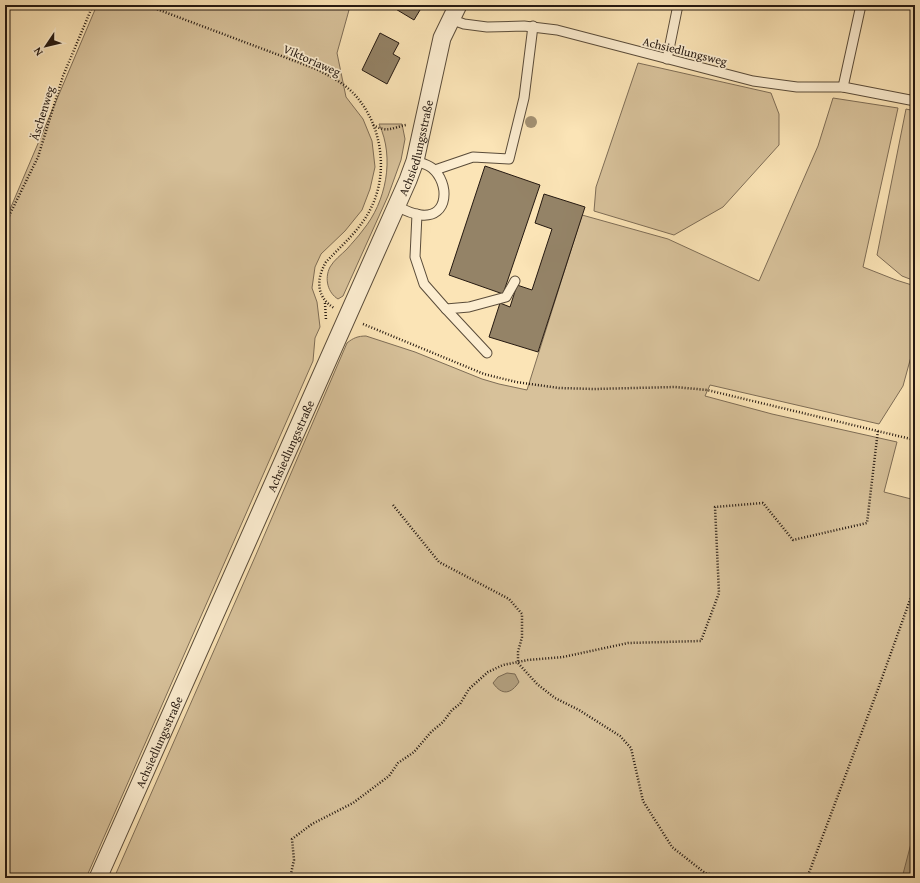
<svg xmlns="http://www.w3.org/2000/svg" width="920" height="883" viewBox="0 0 920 883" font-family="'Gentium Book Plus',serif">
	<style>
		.green { fill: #d7c19a; stroke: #7e6d56 }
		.water { fill: #b29f7e; stroke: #7a6952 }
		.building { fill: #948367; stroke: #251911 }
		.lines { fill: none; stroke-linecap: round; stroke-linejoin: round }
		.service-casing { stroke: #5a4c3a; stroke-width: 11 }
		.minor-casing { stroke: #5a4c3a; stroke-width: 19 }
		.path { stroke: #251911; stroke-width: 2.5; stroke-dasharray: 1 2; stroke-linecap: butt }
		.service { stroke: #fcedd0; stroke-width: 9 }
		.minor { stroke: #fcedd0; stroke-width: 17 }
		.tree { fill: #a29072 }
		.labels { text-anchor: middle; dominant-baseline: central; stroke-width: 3.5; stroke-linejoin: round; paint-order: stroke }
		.street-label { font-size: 12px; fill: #251911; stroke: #fcedd0 }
	</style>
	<rect width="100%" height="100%" fill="#fbe4b6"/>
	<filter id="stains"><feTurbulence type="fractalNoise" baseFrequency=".005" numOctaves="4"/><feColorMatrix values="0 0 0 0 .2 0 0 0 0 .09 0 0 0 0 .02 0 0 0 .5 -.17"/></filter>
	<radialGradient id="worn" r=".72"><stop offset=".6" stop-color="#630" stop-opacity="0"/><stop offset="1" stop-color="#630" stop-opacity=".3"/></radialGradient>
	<g class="green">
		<polygon points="97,5 338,5 349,10 337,53 346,97 363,119 372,141 375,167 370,189 362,210 345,231 321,254 315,267 312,288 317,302 320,327 315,338 313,361 86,878 5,878 5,221"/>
		<polygon points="638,63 771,93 779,114 779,145 723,207 674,235 594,211 596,187"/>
		<path d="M833,98l65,10 -35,159 33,13 19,6v56l-12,44 -24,38 -169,-39 -5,11 67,18 125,28 -13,50 31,8v378h-801l141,-321 92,-214c6,-5 11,-7 19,-7l49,16 67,27 17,5 28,6 55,-175 86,24 91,42 59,-135z"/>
		<polygon points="906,109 915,111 915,281 902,276 877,255"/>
		<path d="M379,124h23l3,15 -4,21 -13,36 -45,100 -5,3c-10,-6 -14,-20 -8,-32 4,-7 11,-12 17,-18 5,-6 11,-12 16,-19 23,-28 32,-72 16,-106z"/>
	</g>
	<g class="water">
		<path d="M507,673l8,1 4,8c-8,12 -17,14 -26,1l5,-6z"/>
		<polygon points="915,828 915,878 902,878"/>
	</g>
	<g class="building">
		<polygon points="389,5 423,5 414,20"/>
		<polygon points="380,33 399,43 393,54 400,58 387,84 362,70"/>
		<polygon points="485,166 540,185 503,294 449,275"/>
		<polygon points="544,194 585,207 538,352 489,337 500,303 510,307 517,285 532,290 552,229 535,223"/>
	</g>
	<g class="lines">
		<defs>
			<g id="service">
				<polyline points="450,19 464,24 487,27 524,26 557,30 753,81 797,87 843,87 915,101"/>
				<polyline points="667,59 678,5"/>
				<polyline points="843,87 861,5"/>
				<polyline points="435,170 473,157 509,159 524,98 533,26"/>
				<path d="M397,206c7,4 15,8 24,9 28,3 29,-32 11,-47 -5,-4 -11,-5 -17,-7"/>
				<polyline points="417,214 415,257 424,284 446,309 469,307 506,297 515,281"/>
				<polyline points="446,309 487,353"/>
			</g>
			<g id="minor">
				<path id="s1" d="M98,878l310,-698 7,-19 27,-123 16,-33"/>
			</g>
		</defs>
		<use href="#service" class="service-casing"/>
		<use href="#minor" class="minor-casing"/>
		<g class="path">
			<path d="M146,5l170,64c12,6 24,12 34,21 31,29 40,80 21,118 -10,21 -29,37 -45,54 -10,17 -10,35 8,46"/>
			<path d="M373,125c15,8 18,3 33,0"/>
			<polyline points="5,224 38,157 63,76 93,5"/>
			<polyline points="325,303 326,320"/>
			<polyline points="363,324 484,374 516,382 559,388 594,389 675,387 707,390 915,440"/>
			<polyline points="393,505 439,562 509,599 522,614 522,637 518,652 518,663 537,684 555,698 579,710 620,736 631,748 643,801 672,847 705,873 727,878"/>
			<polyline points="290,878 294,860 292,839 312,824 353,803 389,776 398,763 414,752 431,732 443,722 452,710 460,704 469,689 488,672 503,665 528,660 563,657 628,643 701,641 719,593 715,507 763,503 793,540 867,523 878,430"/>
			<polyline points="807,878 878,689 915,586"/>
		</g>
		<use href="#service" class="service"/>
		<use href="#minor" class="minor"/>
	</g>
	<circle class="tree" cx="531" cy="122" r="6"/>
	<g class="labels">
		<g class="street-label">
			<text transform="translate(685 51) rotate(14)">Achsiedlungsweg</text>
			<text transform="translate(312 60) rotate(24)">Viktoriaweg</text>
			<text transform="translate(42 113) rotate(-73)">Äschenweg</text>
			<text stroke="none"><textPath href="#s1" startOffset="797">Achsiedlungsstraße</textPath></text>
			<text stroke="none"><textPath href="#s1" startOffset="473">Achsiedlungsstraße</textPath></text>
			<text stroke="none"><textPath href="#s1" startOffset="149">Achsiedlungsstraße</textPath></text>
		</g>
	</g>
	<rect width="920" height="883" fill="none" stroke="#fbe4b6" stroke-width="20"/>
	<rect x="6" y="6" width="908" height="871" fill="none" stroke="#251911" stroke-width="2"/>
	<rect x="10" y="10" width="900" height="863" fill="none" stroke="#251911"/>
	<g transform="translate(46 46) rotate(235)" stroke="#fcedd0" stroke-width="3" paint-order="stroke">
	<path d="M0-3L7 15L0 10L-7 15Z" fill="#251911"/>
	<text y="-6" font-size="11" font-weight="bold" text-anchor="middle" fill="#251911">N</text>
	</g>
	<rect width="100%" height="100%" filter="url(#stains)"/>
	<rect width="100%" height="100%" fill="url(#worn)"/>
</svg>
